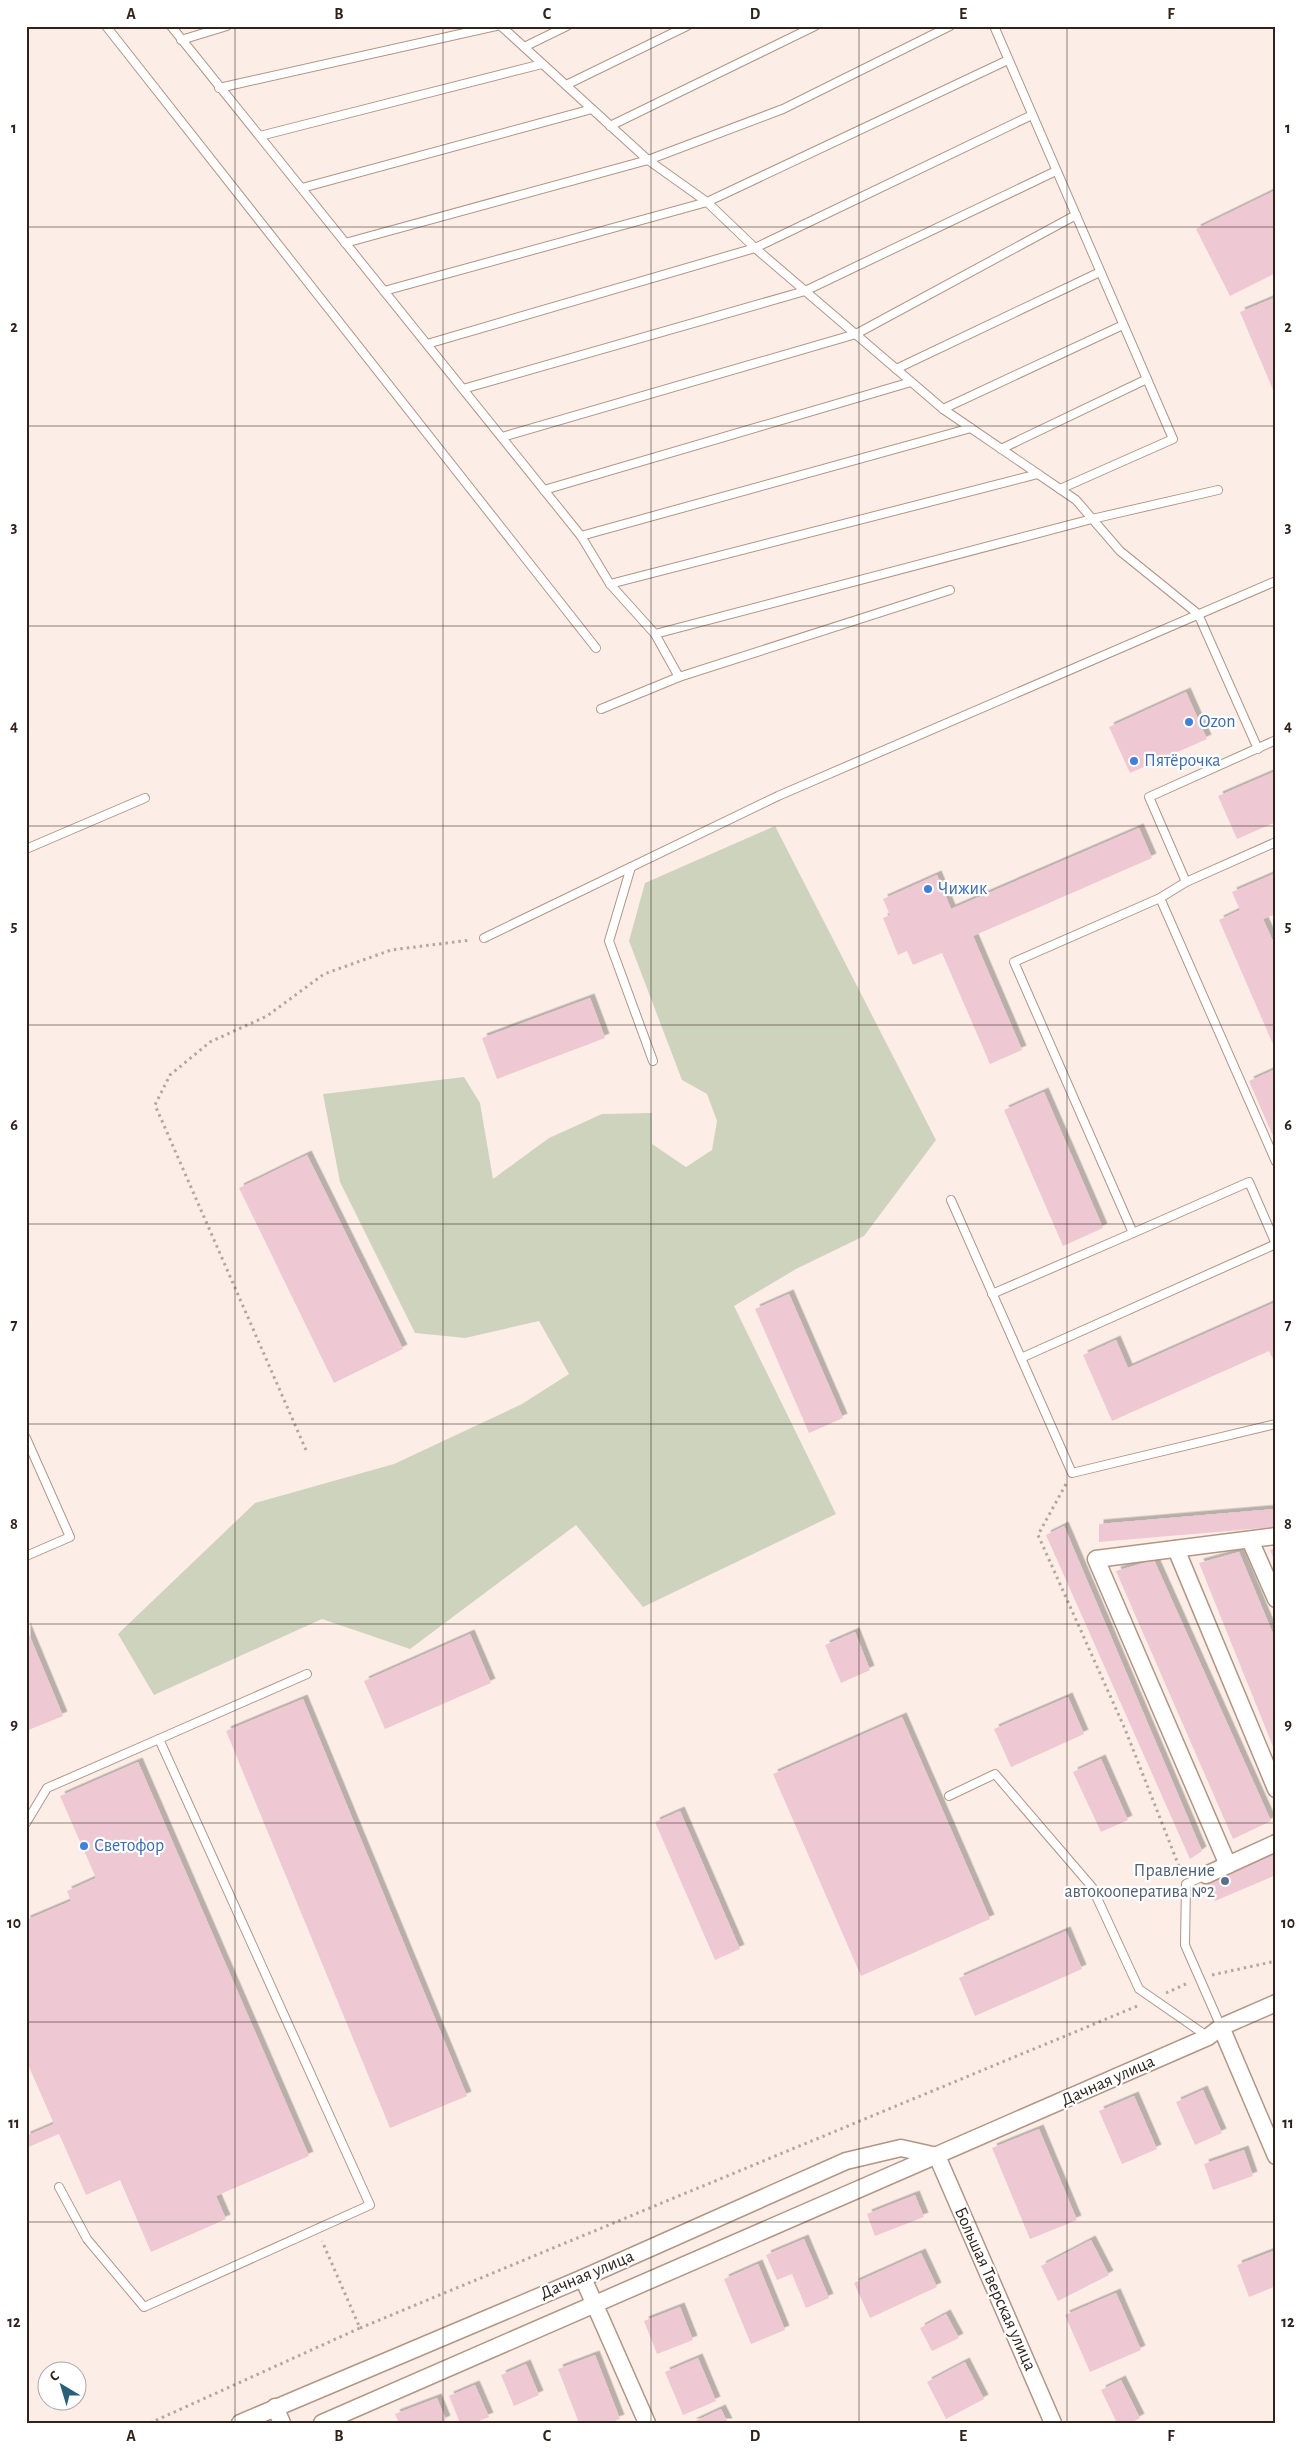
<svg xmlns="http://www.w3.org/2000/svg" width="1302" height="2449" viewBox="0 0 1302 2449" font-family="'Alegreya Sans',sans-serif">
	<style>
		.green { fill: #ced3bd }
		.building { fill: #eec8d3; filter: url(#shadow) }
		.lines { fill: none; stroke-linecap: round; stroke-linejoin: round }
		.service-casing { stroke: #b39583; stroke-width: 10 }
		.minor-casing { stroke: #b39583; stroke-width: 19 }
		.path { stroke: #b4a7a0; stroke-width: 3; stroke-dasharray: 2.5 4; stroke-linecap: butt }
		.service { stroke: #fff; stroke-width: 8 }
		.minor { stroke: #fff; stroke-width: 16 }
		.grid { fill: none; stroke: #2f231c; stroke-width: 1; stroke-opacity: 0.55 }
		.shop-dot { fill: #3f7fe0; stroke: #fff; stroke-width: 2 }
		.service-dot { fill: #5c6f8a; stroke: #fff; stroke-width: 2 }
		.labels { text-anchor: middle; dominant-baseline: central; stroke-width: 4.5; stroke-linejoin: round; paint-order: stroke }
		.shop-label { font-size: 18px; fill: #366cbe; stroke: #fff; text-anchor: start }
		.service-label { font-size: 18px; fill: #4e5e75; stroke: #fff; text-anchor: end }
		.street-label { font-size: 18px; fill: #2f231c; stroke: #fff }
		.neatline { fill: none; stroke: #2f231c; stroke-width: 2 }
		.grid-label { font-size: 16px; text-anchor: middle; font-weight: bold; fill: #2f231c }
	</style>
	<defs>
		<filter id="shadow"><feDropShadow dx="4.5" dy="-4.5" stdDeviation="0" flood-color="#0004"/></filter>
	</defs>
	<rect width="100%" height="100%" fill="#fceee7"/>
	<polygon class="green" points="775,826 936,1140 864,1236 796,1269 734,1306 836,1514 643,1607 576,1525 410,1649 322,1619 154,1695 118,1634 255,1503 394,1464 522,1404 569,1374 539,1321 465,1338 415,1333 340,1182 323,1094 464,1077 480,1103 493,1179 549,1138 602,1114 652,1113 652,1144 686,1167 712,1150 717,1121 707,1094 682,1080 629,941 645,883"/>
	<g class="building">
		<polygon points="1276,190 1276,273 1230,296 1196,229"/>
		<polygon points="1276,297 1276,397 1240,312"/>
		<polygon points="1186,692 1207,739 1130,773 1109,727"/>
		<polygon points="1276,771 1276,822 1237,839 1218,796"/>
		<polygon points="1139,828 1152,858 973,936 1022,1050 990,1064 942,953 913,965 907,951 898,955 883,918 890,915 883,899 937,875 951,909"/>
		<polygon points="1276,873 1276,914 1263,919 1276,948 1276,1051 1219,920 1240,910 1232,892"/>
		<polygon points="590,998 605,1038 497,1079 482,1038"/>
		<polygon points="1276,1069 1276,1143 1249,1081"/>
		<polygon points="1044,1092 1103,1228 1063,1246 1004,1110"/>
		<polygon points="307,1155 403,1349 334,1383 239,1188"/>
		<polygon points="789,1294 843,1418 809,1433 755,1309"/>
		<polygon points="1276,1302 1276,1365 1269,1351 1112,1421 1083,1355 1116,1340 1128,1368"/>
		<polygon points="1276,1509 1276,1527 1099,1542 1099,1524"/>
		<polygon points="1064,1526 1202,1851 1190,1859 1046,1535"/>
		<polygon points="1276,1548 1276,1564 1270,1550"/>
		<polygon points="1239,1552 1276,1641 1276,1754 1199,1563"/>
		<polygon points="1154,1560 1271,1821 1233,1839 1116,1571"/>
		<polygon points="26,1627 63,1716 26,1731"/>
		<polygon points="855,1632 870,1670 841,1683 825,1645"/>
		<polygon points="470,1634 491,1683 385,1729 364,1681"/>
		<polygon points="1068,1697 1084,1734 1011,1767 994,1729"/>
		<polygon points="303,1699 467,2096 390,2128 226,1731"/>
		<polygon points="902,1717 990,1919 861,1976 773,1774"/>
		<polygon points="1101,1759 1128,1820 1101,1832 1073,1772"/>
		<polygon points="138,1762 309,2156 216,2196 226,2219 151,2252 120,2180 86,2195 59,2134 26,2148 26,2136 54,2124 26,2060 26,1920 71,1901 67,1891 96,1878 60,1796"/>
		<polygon points="680,1811 740,1949 715,1960 655,1822"/>
		<polygon points="1276,1854 1276,1875 1215,1901 1208,1883"/>
		<polygon points="1066,1931 1082,1969 975,2016 959,1978"/>
		<polygon points="1203,2090 1222,2133 1195,2145 1176,2102"/>
		<polygon points="1134,2096 1157,2149 1122,2164 1099,2111"/>
		<polygon points="1039,2129 1077,2220 1030,2239 992,2148"/>
		<polygon points="1244,2150 1253,2176 1213,2190 1204,2164"/>
		<polygon points="915,2195 924,2217 875,2236 867,2214"/>
		<polygon points="804,2239 829,2298 806,2308 792,2274 777,2280 766,2255"/>
		<polygon points="1091,2240 1109,2275 1058,2301 1041,2266"/>
		<polygon points="1276,2250 1276,2286 1249,2297 1237,2265"/>
		<polygon points="921,2253 937,2287 870,2318 854,2283"/>
		<polygon points="758,2264 785,2330 751,2344 724,2279"/>
		<polygon points="1116,2293 1141,2350 1090,2372 1065,2315"/>
		<polygon points="680,2307 693,2340 657,2354 644,2321"/>
		<polygon points="946,2314 959,2338 932,2351 920,2328"/>
		<polygon points="595,2355 620,2419 609,2423 579,2423 558,2369"/>
		<polygon points="698,2358 716,2401 683,2415 665,2372"/>
		<polygon points="965,2362 984,2399 946,2419 927,2382"/>
		<polygon points="526,2364 539,2395 514,2406 501,2375"/>
		<polygon points="1121,2380 1140,2418 1131,2423 1117,2423 1101,2390"/>
		<polygon points="475,2385 489,2417 474,2423 460,2423 449,2396"/>
		<polygon points="437,2398 446,2420 439,2423 399,2423 395,2414"/>
		<polygon points="721,2409 728,2423 691,2423"/>
	</g>
	<g class="lines">
		<defs>
			<g id="service">
				<polyline points="106,26 596,648"/>
				<polyline points="171,26 581,536 610,584 655,634 679,677"/>
				<polyline points="501,26 648,160 707,202 755,248 943,409 1076,500 1120,551 1198,614 1258,749"/>
				<polyline points="994,26 1173,439 1060,489"/>
				<polyline points="181,40 227,26"/>
				<polyline points="524,47 567,26"/>
				<polyline points="566,85 687,26"/>
				<polyline points="219,88 496,26"/>
				<polyline points="610,126 815,26"/>
				<polyline points="260,136 542,64"/>
				<polyline points="302,188 592,109"/>
				<polyline points="345,243 648,160 783,109 950,26"/>
				<polyline points="384,291 707,202 1008,60"/>
				<polyline points="427,344 755,248 1032,115"/>
				<polyline points="896,369 1100,272"/>
				<polyline points="463,389 805,291 1056,171"/>
				<polyline points="943,409 1123,325"/>
				<polyline points="502,437 856,334 1076,215"/>
				<polyline points="1001,449 1147,379"/>
				<polyline points="544,490 911,382"/>
				<polyline points="581,536 971,428"/>
				<polyline points="610,584 1038,474"/>
				<polyline points="655,634 1092,519 1218,490"/>
				<polyline points="601,709 679,677 950,590"/>
				<polyline points="26,849 145,798"/>
				<polyline points="631,867 609,941 653,1061"/>
				<polyline points="1186,882 1149,797 1276,740"/>
				<polyline points="1160,898 1276,1162"/>
				<polyline points="484,938 778,796 1276,581"/>
				<polyline points="951,1200 1072,1473 1276,1424"/>
				<polyline points="992,1294 1133,1233"/>
				<polyline points="1021,1358 1276,1244 1249,1182 1133,1233 1014,962 1160,898 1186,882 1276,842"/>
				<polyline points="26,1438 70,1537 26,1556"/>
				<polyline points="949,1796 995,1774 1092,1887 1139,1989 1207,2036"/>
				<polyline points="26,1823 47,1788 159,1739"/>
				<polyline points="1206,1875 1186,1884 1185,1945 1221,2027"/>
				<polyline points="59,2187 87,2239 144,2307 370,2205 159,1739 307,1674"/>
			</g>
			<g id="minor">
				<polyline points="1250,1540 1276,1599"/>
				<polyline points="1176,1549 1276,1789"/>
				<polyline points="1228,1865 1096,1559 1276,1536"/>
				<polyline points="1206,1875 1276,1843"/>
				<polyline points="1221,2027 1276,2156"/>
				<polyline points="937,2156 1053,2423"/>
				<polyline points="583,2278 647,2423"/>
				<polyline points="275,2407 282,2423"/>
				<polyline points="240,2423 583,2278 846,2161 901,2148 937,2156"/>
				<polyline points="322,2423 1208,2037 1221,2027 1276,2003"/>
			</g>
		</defs>
		<use href="#service" class="service-casing"/>
		<use href="#minor" class="minor-casing"/>
		<g class="path">
			<polyline points="306,1450 155,1105 170,1075 210,1042 267,1016 324,974 391,950 471,940"/>
			<polyline points="1066,1484 1038,1535 1125,1729 1182,1874"/>
			<polyline points="1212,1975 1276,1961"/>
			<polyline points="1166,1993 1188,1983"/>
			<polyline points="360,2328 1140,2005"/>
			<polyline points="150,2423 360,2328 322,2241"/>
		</g>
		<use href="#service" class="service"/>
		<use href="#minor" class="minor"/>
	</g>
	<path class="grid" d="M235,26v2397M443,26v2397M651,26v2397M859,26v2397M1067,26v2397M26,227h1250M26,426h1250M26,626h1250M26,826h1250M26,1025h1250M26,1224h1250M26,1424h1250M26,1624h1250M26,1823h1250M26,2022h1250M26,2222h1250"/>
	<g class="shop-dot">
		<circle cx="1189" cy="722" r="5"/>
		<circle cx="1134" cy="761" r="5"/>
		<circle cx="928" cy="889" r="5"/>
		<circle cx="84" cy="1846" r="5"/>
	</g>
	<circle class="service-dot" cx="1225" cy="1881" r="5"/>
	<g class="labels">
		<g class="shop-label">
			<text x="1199" y="722">Ozon</text>
			<text x="1144" y="761">Пятёрочка</text>
			<text x="938" y="889">Чижик</text>
			<text x="94" y="1846">Светофор</text>
		</g>
		<g class="service-label">
			<text x="1215" y="1871">Правление<tspan x="1215" dy="21">автокооператива №2</tspan></text>
		</g>
		<g class="street-label">
			<text transform="translate(1108 2081) rotate(-24)">Дачная улица</text>
			<text transform="translate(587 2275) rotate(-23)">Дачная улица</text>
			<text transform="translate(995 2289) rotate(66)">Большая Тверская улица</text>
		</g>
	</g>
	<rect width="1302" height="2449" fill="none" stroke="#ffffff" stroke-width="55"/>
	<g transform="translate(62 2386) rotate(322)"><circle r="24" fill="#ffffff" stroke="#aca7a4"/>
	<path d="M0-4L9 19L0 12L-9 19Z" fill="#276079"/>
	<text y="-8" font-size="14" font-weight="bold" text-anchor="middle" fill="#2f231c">С</text>
	</g>
	<rect x="28" y="28" width="1246" height="2394" class="neatline"/>
	<g class="grid-label">
		<text x="131" y="19">A</text>
		<text x="339" y="19">B</text>
		<text x="547" y="19">C</text>
		<text x="755" y="19">D</text>
		<text x="963" y="19">E</text>
		<text x="1171" y="19">F</text>
		<text x="14" y="133">1</text>
		<text x="1288" y="133">1</text>
		<text x="14" y="332">2</text>
		<text x="1288" y="332">2</text>
		<text x="14" y="532">3</text>
		<text x="1288" y="532">3</text>
		<text x="14" y="731">4</text>
		<text x="1288" y="731">4</text>
		<text x="14" y="931">5</text>
		<text x="1288" y="931">5</text>
		<text x="14" y="1130">6</text>
		<text x="1288" y="1130">6</text>
		<text x="14" y="1330">7</text>
		<text x="1288" y="1330">7</text>
		<text x="14" y="1529">8</text>
		<text x="1288" y="1529">8</text>
		<text x="14" y="1729">9</text>
		<text x="1288" y="1729">9</text>
		<text x="14" y="1928">10</text>
		<text x="1288" y="1928">10</text>
		<text x="14" y="2128">11</text>
		<text x="1288" y="2128">11</text>
		<text x="14" y="2327">12</text>
		<text x="1288" y="2327">12</text>
		<text x="131" y="2441">A</text>
		<text x="339" y="2441">B</text>
		<text x="547" y="2441">C</text>
		<text x="755" y="2441">D</text>
		<text x="963" y="2441">E</text>
		<text x="1171" y="2441">F</text>
	</g>
</svg>
